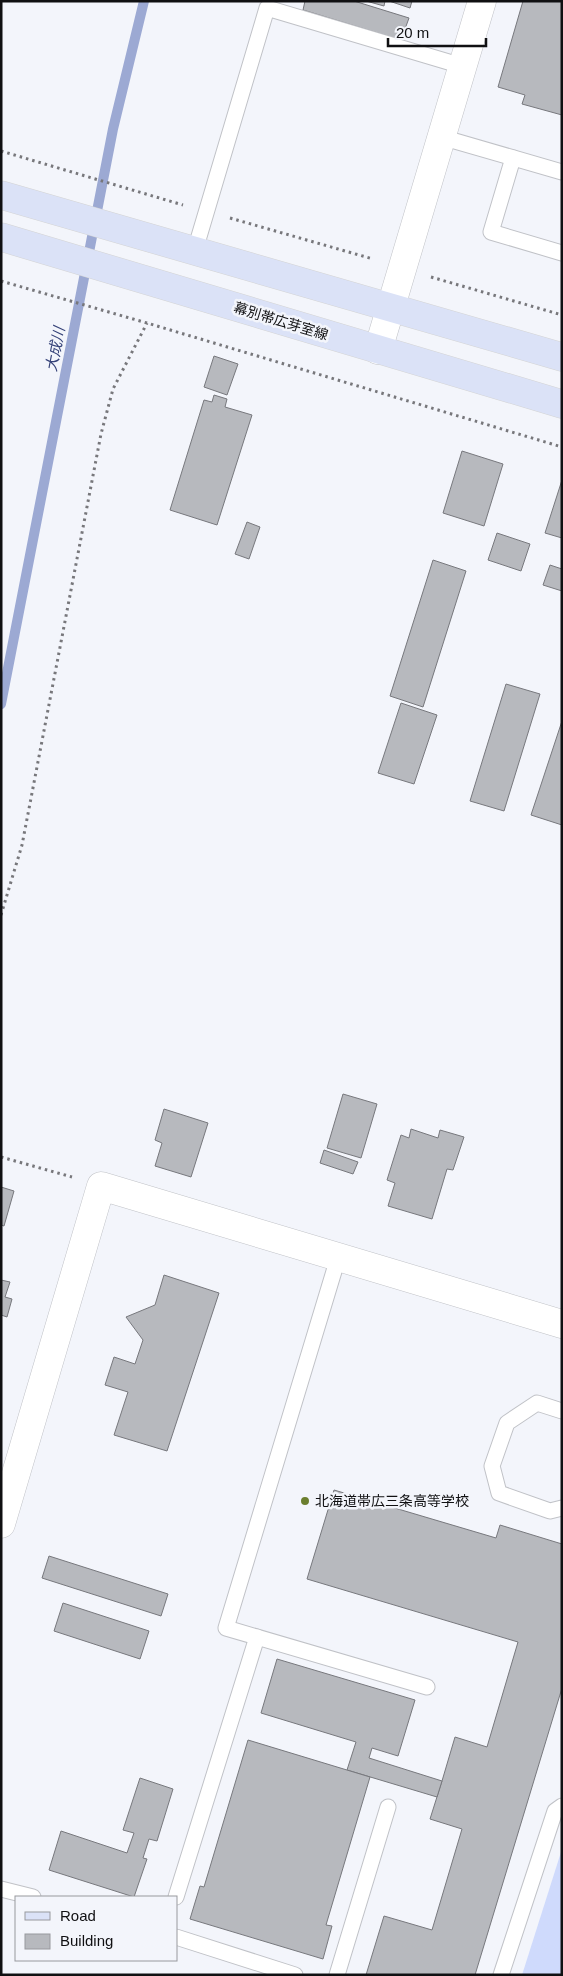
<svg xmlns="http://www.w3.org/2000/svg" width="563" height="1976" viewBox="0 0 563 1976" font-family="Helvetica,'Noto Sans JP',sans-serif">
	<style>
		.garden { fill: #cfdafc }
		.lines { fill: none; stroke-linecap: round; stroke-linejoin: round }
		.stream { stroke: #9ca9d3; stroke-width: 10 }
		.building { fill: #b7b9be; stroke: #77787d }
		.service-casing { stroke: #c0c2c7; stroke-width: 17 }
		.minor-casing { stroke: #c0c2c7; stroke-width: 29 }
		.primary-casing { stroke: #d4d4d4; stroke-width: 29 }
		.path { stroke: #77777b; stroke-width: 3; stroke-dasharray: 2.5 4; stroke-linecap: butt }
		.service { stroke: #fff; stroke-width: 15 }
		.minor { stroke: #fff; stroke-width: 28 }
		.primary { stroke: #dbe2f7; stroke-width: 28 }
		.poi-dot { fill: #6b7e2e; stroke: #f3f5fb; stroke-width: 2 }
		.labels { text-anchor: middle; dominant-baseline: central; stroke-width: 5; stroke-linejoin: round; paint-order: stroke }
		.street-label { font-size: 14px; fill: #101012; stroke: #f3f5fb }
		.poi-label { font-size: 14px; fill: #101012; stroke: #f3f5fb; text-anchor: start }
		.water-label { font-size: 15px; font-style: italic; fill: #354278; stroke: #f3f5fb }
	</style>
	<rect width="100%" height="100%" fill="#f3f5fb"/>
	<polygon class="garden" points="562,1849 562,1975 522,1975"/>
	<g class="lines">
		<polyline class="stream" points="1,704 113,129 144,1"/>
	</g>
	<g class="building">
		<polygon points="305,1 354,1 409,18 401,40 303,10"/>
		<polygon points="366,1 385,1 384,6"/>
		<polygon points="389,1 412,1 410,8"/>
		<polygon points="523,1 562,1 562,115 522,104 525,95 498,87"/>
		<polygon points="214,356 238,364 227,395 204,387"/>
		<polygon points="214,395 227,399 225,407 252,415 217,525 170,510 204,400 212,402"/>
		<polygon points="462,451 503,464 484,526 443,513"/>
		<polygon points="562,480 562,538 545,533"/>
		<polygon points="247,522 260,527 249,559 235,554"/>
		<polygon points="497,533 530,544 521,571 488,560"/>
		<polygon points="433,560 466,571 423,707 390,696"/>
		<polygon points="550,565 562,569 562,591 543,585"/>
		<polygon points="506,684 540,694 504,811 470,801"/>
		<polygon points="401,703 437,715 414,784 378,773"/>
		<polygon points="562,721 562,825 531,815"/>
		<polygon points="343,1094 377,1104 361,1158 327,1148"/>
		<polygon points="164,1109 208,1123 191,1177 155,1166 162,1143 155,1140"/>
		<polygon points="411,1129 438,1138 440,1130 464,1137 453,1170 447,1169 432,1219 388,1206 395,1183 387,1180 401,1135 409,1138"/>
		<polygon points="324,1150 358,1162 353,1174 320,1163"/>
		<polygon points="1,1187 14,1191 4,1226 1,1225"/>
		<polygon points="164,1275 219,1293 167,1451 114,1435 128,1392 105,1385 114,1357 135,1364 143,1340 126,1317 155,1305"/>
		<polygon points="1,1280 10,1282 5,1297 12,1299 7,1317 1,1315"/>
		<polygon points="334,1490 496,1538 500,1525 562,1544 562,1688 475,1975 366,1975 384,1916 432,1930 462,1829 430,1819 442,1781 455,1737 487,1747 518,1642 307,1579"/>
		<polygon points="49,1556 168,1594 161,1616 42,1578"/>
		<polygon points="63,1603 149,1631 140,1659 54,1631"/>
		<polygon points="277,1659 415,1700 398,1756 372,1748 369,1758 442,1781 437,1797 347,1770 356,1742 261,1713"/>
		<polygon points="248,1740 370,1777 326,1925 332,1926 323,1959 190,1919 200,1886 204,1887"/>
		<polygon points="140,1778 173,1789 157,1841 149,1839 143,1858 147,1859 134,1897 49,1870 61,1831 127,1853 134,1833 123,1830"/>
	</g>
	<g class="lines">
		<defs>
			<g id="service">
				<polyline points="441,137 562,172"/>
				<polyline points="513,158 491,232 562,253"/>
				<polyline points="195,250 267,8 462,66"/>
				<polyline points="338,1258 226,1628 427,1687"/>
				<polyline points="562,1411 537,1403 507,1423 492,1466 499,1493 550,1511 562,1508"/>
				<polyline points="1,1889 33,1897"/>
				<polyline points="176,1897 257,1637"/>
				<polyline points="176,1937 295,1975"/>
				<polyline points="337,1975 388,1807"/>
				<polyline points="501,1975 555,1811 562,1806"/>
			</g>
			<g id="minor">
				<polyline points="378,350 482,1"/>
				<polyline points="1,1524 101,1186 562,1324"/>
			</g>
			<g id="primary">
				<polyline points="1,195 562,357"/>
				<polyline points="1,237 562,404"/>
			</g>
		</defs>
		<use href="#service" class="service-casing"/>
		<use href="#minor" class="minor-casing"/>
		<use href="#primary" class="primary-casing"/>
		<g class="path">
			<polyline points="1,151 183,205"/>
			<polyline points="230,218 373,259"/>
			<polyline points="431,277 562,315"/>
			<polyline points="1,281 147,323 562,447"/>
			<polyline points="1,915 22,845 101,434 113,389 147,323"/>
			<polyline points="1,1157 72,1177"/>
		</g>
		<use href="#service" class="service"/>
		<use href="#minor" class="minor"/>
		<use href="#primary" class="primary"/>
	</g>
	<circle class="poi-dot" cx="305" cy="1501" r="5"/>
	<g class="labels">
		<g class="street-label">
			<text transform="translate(281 321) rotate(17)">幕別帯広芽室線</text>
		</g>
		<g class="poi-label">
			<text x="315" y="1501">北海道帯広三条高等学校</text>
		</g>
		<g class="water-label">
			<text transform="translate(55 349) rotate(-79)">大成川</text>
		</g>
	</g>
	<rect width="563" height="1976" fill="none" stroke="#101012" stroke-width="5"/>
	<rect x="15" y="1896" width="162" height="65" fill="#f3f5fb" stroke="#98999e"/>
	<rect x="25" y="1912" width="25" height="8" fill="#dbe2f7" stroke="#98999e"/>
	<text x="60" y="1921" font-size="15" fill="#101012">Road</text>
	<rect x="25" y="1934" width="25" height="15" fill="#b7b9be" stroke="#98999e"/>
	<text x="60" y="1946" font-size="15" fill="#101012">Building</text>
	<path d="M388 38v8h98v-8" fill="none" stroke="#101012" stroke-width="2.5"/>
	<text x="396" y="38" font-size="15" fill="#101012" stroke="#f3f5fb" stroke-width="4" paint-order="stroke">20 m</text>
</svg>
